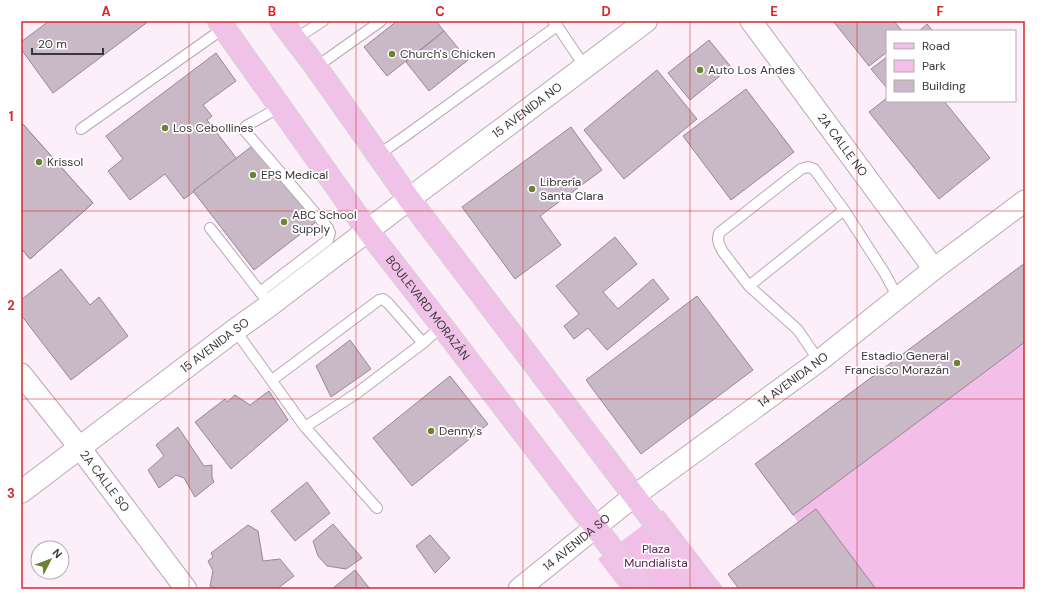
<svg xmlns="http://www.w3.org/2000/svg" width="1046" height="610" viewBox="0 0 1046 610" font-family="'DM Sans',sans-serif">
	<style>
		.green { fill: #f3bfe8 }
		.building { fill: #c9b8c5; stroke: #988794 }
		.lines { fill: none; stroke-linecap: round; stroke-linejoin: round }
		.service-casing { stroke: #b9a8b5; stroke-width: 12 }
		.minor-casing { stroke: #b9a8b5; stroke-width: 23 }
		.tertiary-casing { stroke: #b9a8b5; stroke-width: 24 }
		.primary-casing { stroke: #d4d3d4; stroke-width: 24 }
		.service { stroke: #fff; stroke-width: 10 }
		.minor { stroke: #fff; stroke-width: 21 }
		.tertiary { stroke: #fff; stroke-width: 22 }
		.primary { stroke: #f0c2e8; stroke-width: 22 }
		.grid { fill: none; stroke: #d62828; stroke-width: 1; stroke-opacity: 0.55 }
		.poi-dot { fill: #6c8335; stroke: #fff; stroke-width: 1.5 }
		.labels { text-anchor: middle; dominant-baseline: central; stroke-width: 3.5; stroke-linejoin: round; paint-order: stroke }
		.poi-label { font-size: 12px; fill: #3c353b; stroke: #fff; text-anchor: start }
		.street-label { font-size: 12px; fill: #3c353b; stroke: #fff }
		.park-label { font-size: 12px; fill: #5d2255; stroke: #fff }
		.neatline { fill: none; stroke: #d62828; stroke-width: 1.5 }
		.grid-label { font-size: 13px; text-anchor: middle; font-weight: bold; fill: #d62828 }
	</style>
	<rect width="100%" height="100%" fill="#fdeffa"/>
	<g class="green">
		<polygon points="1025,263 1025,589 739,589 728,574 798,522 755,464"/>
		<polygon points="663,510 724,589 621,589 598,559"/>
	</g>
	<g class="building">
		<polygon points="49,21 149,21 53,93 21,49 21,42"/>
		<polygon points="397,21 436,21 444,31 387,76 364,47"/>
		<polygon points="833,21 894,21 902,31 887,31 887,52 869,66"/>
		<polygon points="927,24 933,31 919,31"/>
		<polygon points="444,31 468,60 429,91 406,62"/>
		<polygon points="709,40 731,67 690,100 668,73"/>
		<polygon points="216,53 236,81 203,105 212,116 207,120 237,159 184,199 165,174 130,200 108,171 123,159 106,136"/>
		<polygon points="887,57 887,88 871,69"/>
		<polygon points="657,70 697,119 624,179 584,130"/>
		<polygon points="746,89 794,152 731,200 683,136"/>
		<polygon points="887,98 887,101 944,101 990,158 939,199 869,112"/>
		<polygon points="21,122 93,203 30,259 21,248"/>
		<polygon points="21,122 93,203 30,259 21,248"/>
		<polygon points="571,127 602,170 540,216 561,245 515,279 462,207"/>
		<polygon points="255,144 316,222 254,270 193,191"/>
		<polygon points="615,237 637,264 603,292 618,309 653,279 669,299 607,350 588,328 574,339 564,326 579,314 556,286"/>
		<polygon points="1025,263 1025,342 793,515 755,464"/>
		<polygon points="61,269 90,305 99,297 128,336 71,380 21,315 21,300"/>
		<polygon points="697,296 753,370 641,454 586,380"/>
		<polygon points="350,340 371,369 331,397 316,366"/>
		<polygon points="450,376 488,424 412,486 373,438"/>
		<polygon points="269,391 288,420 231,469 195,422 225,399 227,402 235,395 250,405"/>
		<polygon points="178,427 204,466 212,465 212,477 214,482 195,497 184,478 176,475 159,488 148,470 164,456 156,445"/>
		<polygon points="307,482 330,513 295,541 271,511"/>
		<polygon points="816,509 876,589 739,589 728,574"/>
		<polygon points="333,524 362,558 346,569 327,566 318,556 313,541"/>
		<polygon points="248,525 258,531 263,561 280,559 294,576 277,589 217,589 210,586 213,571 208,561 213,557 211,553"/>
		<polygon points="430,535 450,558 435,573 416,546"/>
		<polygon points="355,570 370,589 332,589"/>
	</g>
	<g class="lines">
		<defs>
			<g id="service">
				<polyline points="553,21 558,27 585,67"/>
				<polyline points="295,39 323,21"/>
				<polyline points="316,67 381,21"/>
				<polyline points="81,129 224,28"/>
				<polyline points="378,155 408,134 557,26"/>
				<polyline points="844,210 884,272 898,298"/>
				<polyline points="210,228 264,297"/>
				<polyline points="749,286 844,210 814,169 808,167 801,169 719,233 718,239 719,244 723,252 749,286 798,330 819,361"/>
				<polyline points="260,292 328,240 330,233 328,228 245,131 246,126 280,107"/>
				<polyline points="235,330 305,427 357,393 423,343 442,326"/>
				<polyline points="272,380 379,300 383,299 388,303 423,343"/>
				<polyline points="305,427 377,508"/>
			</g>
			<g id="minor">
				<path id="s1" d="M751,21l183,248"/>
				<path id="s2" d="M21,374l59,74 106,141"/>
				<path id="s3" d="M519,589l115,-93 185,-135 115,-92 91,-68"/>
			</g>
			<g id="tertiary">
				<path id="s4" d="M21,492l214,-162 35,-25 139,-106 237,-178"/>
			</g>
			<g id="primary">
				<path id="s5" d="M219,21l149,210 74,95 154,202 47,61"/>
				<polyline points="281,21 316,67 409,199 705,589"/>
			</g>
		</defs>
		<use href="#service" class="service-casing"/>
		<use href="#minor" class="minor-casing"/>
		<use href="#tertiary" class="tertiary-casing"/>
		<use href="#primary" class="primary-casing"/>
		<use href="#service" class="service"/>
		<use href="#minor" class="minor"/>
		<use href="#tertiary" class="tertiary"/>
		<use href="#primary" class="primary"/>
	</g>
	<path class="grid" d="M189,21v568M356,21v568M523,21v568M690,21v568M857,21v568M21,211h1004M21,399h1004"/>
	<g class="poi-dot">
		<circle cx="392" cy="54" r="4"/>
		<circle cx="700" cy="70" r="4"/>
		<circle cx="165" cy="128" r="4"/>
		<circle cx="39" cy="162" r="4"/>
		<circle cx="253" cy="175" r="4"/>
		<circle cx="532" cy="189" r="4"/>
		<circle cx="284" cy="222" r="4"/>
		<circle cx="957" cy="363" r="4"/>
		<circle cx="431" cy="431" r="4"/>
	</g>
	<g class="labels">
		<g class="poi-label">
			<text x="400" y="54">Church's Chicken</text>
			<text x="708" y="70">Auto Los Andes</text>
			<text x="173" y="128">Los Cebollines</text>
			<text x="47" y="162">Krissol</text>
			<text x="261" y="175">EPS Medical</text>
			<text x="540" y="182">Librería<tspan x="540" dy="14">Santa Clara</tspan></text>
			<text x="292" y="215">ABC School<tspan x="292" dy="14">Supply</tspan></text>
			<text x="949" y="356" text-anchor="end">Estadio General<tspan x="949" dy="14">Francisco Morazán</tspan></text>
			<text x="439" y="431">Denny's</text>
		</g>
		<g class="street-label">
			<text stroke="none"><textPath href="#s4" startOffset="634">15 AVENIDA NO</textPath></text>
			<text stroke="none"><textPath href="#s1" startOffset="154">2A CALLE NO</textPath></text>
			<text stroke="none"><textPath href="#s5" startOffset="355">BOULEVARD MORAZÁN</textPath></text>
			<text stroke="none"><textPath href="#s4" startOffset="243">15 AVENIDA SO</textPath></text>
			<text stroke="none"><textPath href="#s3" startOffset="345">14 AVENIDA NO</textPath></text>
			<text stroke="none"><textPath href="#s2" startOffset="136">2A CALLE SO</textPath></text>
			<text stroke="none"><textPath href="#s3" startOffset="74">14 AVENIDA SO</textPath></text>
		</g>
		<g class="park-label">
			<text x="656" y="549">Plaza<tspan x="656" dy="14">Mundialista</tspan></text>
		</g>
	</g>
	<rect width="1046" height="610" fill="none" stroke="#ffffff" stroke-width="44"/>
	<rect x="886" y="30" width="130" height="72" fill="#ffffff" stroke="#b1aeb1"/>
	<rect x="894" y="43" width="20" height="6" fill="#f0c2e8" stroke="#b1aeb1"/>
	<text x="922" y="50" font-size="12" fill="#3c353b">Road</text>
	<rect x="894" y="60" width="20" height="12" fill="#f3bfe8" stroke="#b1aeb1"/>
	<text x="922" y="70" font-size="12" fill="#3c353b">Park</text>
	<rect x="894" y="80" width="20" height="12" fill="#c9b8c5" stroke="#b1aeb1"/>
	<text x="922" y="90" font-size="12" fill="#3c353b">Building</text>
	<g transform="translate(50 560) rotate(48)"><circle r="19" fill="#ffffff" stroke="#b1aeb1"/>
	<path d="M0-3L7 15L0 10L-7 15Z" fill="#6c8335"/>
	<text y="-6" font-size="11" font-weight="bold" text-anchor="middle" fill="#3c353b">N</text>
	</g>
	<path d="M32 48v6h71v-6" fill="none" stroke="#3c353b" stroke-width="2"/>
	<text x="38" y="48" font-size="12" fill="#3c353b" stroke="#ffffff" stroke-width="3" paint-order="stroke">20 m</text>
	<rect x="22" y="22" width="1002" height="566" class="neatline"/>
	<g class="grid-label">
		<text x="106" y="16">A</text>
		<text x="272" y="16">B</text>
		<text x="440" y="16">C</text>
		<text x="606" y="16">D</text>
		<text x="774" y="16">E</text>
		<text x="940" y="16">F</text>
		<text x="11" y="121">1</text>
		<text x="11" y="310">2</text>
		<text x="11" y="498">3</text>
	</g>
</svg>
